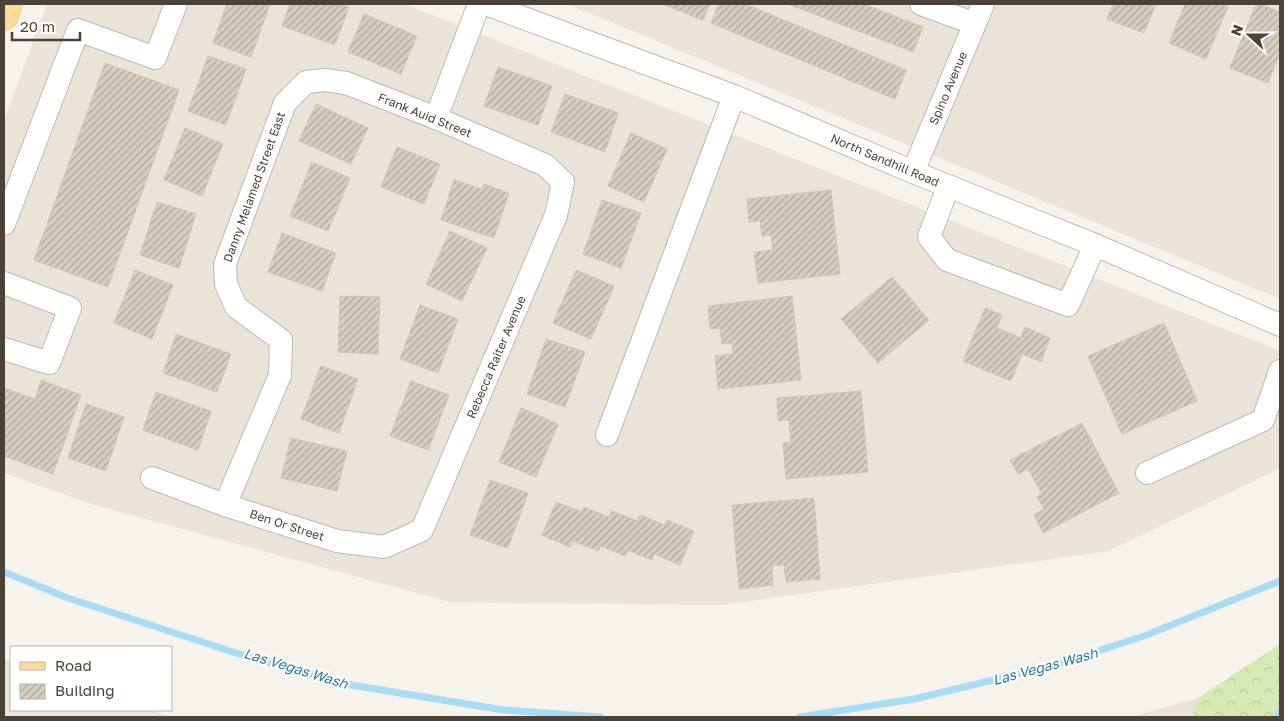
<svg xmlns="http://www.w3.org/2000/svg" width="1284" height="721" viewBox="0 0 1284 721" font-family="'Golos Text',sans-serif">
	<style>
		.residential { fill: #eae3da }
		.forest { fill: url(#forest-crowns) }
		.lines { fill: none; stroke-linecap: round; stroke-linejoin: round }
		.stream { stroke: #a9dbf2; stroke-width: 7 }
		.building { fill: url(#building-hatch); stroke: #d3c4b4 }
		.minor-casing { stroke: #c2b9ae; stroke-width: 24 }
		.major-casing { stroke: #e5b56a; stroke-width: 29 }
		.minor { stroke: #fff; stroke-width: 22 }
		.major { stroke: #ffd99c; stroke-width: 28 }
		.labels { text-anchor: middle; dominant-baseline: central; stroke-width: 4.5; stroke-linejoin: round; paint-order: stroke }
		.street-label { font-size: 12px; fill: #4b4239; stroke: #fff }
		.water-label { font-size: 14px; font-style: italic; fill: #2b7aa0; stroke: #fff }
	</style>
	<defs>
		<pattern id="forest-crowns" width="20" height="18" patternUnits="userSpaceOnUse" patternTransform="scale(1.25)"><rect width="20" height="18" fill="#d7eab5"/><path d="M2 6a3 3 0 1 1 6 0M12 15a3 3 0 1 1 6 0" fill="none" stroke="#baca9c"/></pattern>
		<pattern id="building-hatch" width="6" height="6" patternUnits="userSpaceOnUse" patternTransform="scale(1.25)"><rect width="6" height="6" fill="#d8cdc1"/><path d="M-1 1l2-2M0 6l6-6M5 7l2-2" fill="none" stroke="#b1a89e"/></pattern>
	</defs>
	<rect width="100%" height="100%" fill="#f6f2ec"/>
	<g class="residential">
		<polygon points="47,4 404,4 1280,351 1280,468 1109,551 720,605 450,602 91,504 4,473 4,121"/>
		<polygon points="567,4 1280,4 1280,299"/>
		<polygon points="4,660 11,662 11,710 149,710 170,717 4,717"/>
		<polygon points="1198,698 1191,717 1130,717"/>
	</g>
	<polygon class="forest" points="1280,644 1280,717 1191,717 1198,698"/>
	<g class="lines">
		<g class="stream">
			<polyline points="4,572 68,598 236,653 345,684 503,710 600,717"/>
			<polyline points="800,717 914,699 1052,666 1144,636 1280,581"/>
			<polyline points="1277,717 1280,712"/>
		</g>
	</g>
	<g class="building">
		<polygon points="227,4 270,4 251,57 213,43"/>
		<polygon points="290,4 339,4 349,7 335,45 282,26"/>
		<polygon points="662,4 710,4 703,20"/>
		<polygon points="719,4 745,4 906,70 895,99 711,23"/>
		<polygon points="788,4 864,4 923,27 913,52"/>
		<polygon points="1113,4 1156,4 1144,33 1107,19"/>
		<polygon points="1185,4 1229,4 1206,59 1169,43"/>
		<polygon points="1256,4 1261,4 1280,12 1280,53 1268,83 1230,68"/>
		<polygon points="364,14 417,36 401,74 348,52"/>
		<polygon points="208,56 246,69 226,125 188,111"/>
		<polygon points="105,63 179,90 108,287 34,260"/>
		<polygon points="498,67 552,86 538,125 484,106"/>
		<polygon points="565,94 618,113 605,152 551,132"/>
		<polygon points="316,104 368,128 351,164 299,141"/>
		<polygon points="185,128 223,144 202,196 164,180"/>
		<polygon points="631,133 667,149 644,202 608,186"/>
		<polygon points="397,147 440,164 424,204 381,187"/>
		<polygon points="312,162 350,178 328,231 290,216"/>
		<polygon points="454,180 482,189 484,184 509,193 494,238 441,220"/>
		<polygon points="831,190 840,274 758,283 754,252 773,250 771,235 762,236 760,221 749,222 747,199"/>
		<polygon points="602,200 641,213 621,268 583,254"/>
		<polygon points="157,202 196,214 179,268 140,255"/>
		<polygon points="450,231 487,248 462,301 426,284"/>
		<polygon points="282,233 336,253 322,291 268,272"/>
		<polygon points="135,270 173,285 152,339 114,323"/>
		<polygon points="576,270 614,286 591,339 553,323"/>
		<polygon points="892,277 929,320 878,363 841,319"/>
		<polygon points="340,296 380,297 378,354 338,352"/>
		<polygon points="792,296 801,380 718,389 715,356 733,354 732,343 722,344 720,328 710,329 708,306"/>
		<polygon points="420,305 458,319 438,373 400,359"/>
		<polygon points="985,308 1002,315 997,328 1021,338 1025,327 1050,338 1041,362 1022,354 1011,381 963,361"/>
		<polygon points="1164,323 1197,401 1122,434 1088,356"/>
		<polygon points="176,334 231,354 217,392 163,373"/>
		<polygon points="546,339 585,352 565,407 527,394"/>
		<polygon points="321,366 358,379 339,433 301,419"/>
		<polygon points="41,380 81,395 53,474 4,456 4,388 35,399"/>
		<polygon points="411,381 449,395 428,450 390,436"/>
		<polygon points="861,391 868,472 786,479 783,443 791,442 789,420 778,421 777,398"/>
		<polygon points="156,392 211,411 198,450 143,430"/>
		<polygon points="86,404 124,417 106,471 68,458"/>
		<polygon points="521,408 558,424 536,477 499,462"/>
		<polygon points="1082,423 1119,493 1043,533 1034,515 1044,509 1037,497 1042,494 1028,469 1018,474 1010,460"/>
		<polygon points="291,438 347,451 337,491 281,478"/>
		<polygon points="490,480 528,493 508,548 470,535"/>
		<polygon points="814,498 820,579 786,582 784,565 772,566 773,585 739,589 732,505"/>
		<polygon points="556,502 582,512 584,507 609,517 612,511 637,521 640,515 665,525 667,520 694,531 680,565 654,554 652,560 628,550 625,556 601,546 598,551 573,541 570,547 542,535"/>
	</g>
	<g class="lines">
		<defs>
			<g id="minor">
				<polyline points="486,4 734,96 913,172 1095,245 1280,325"/>
				<polyline points="921,4 975,24"/>
				<polyline points="436,118 479,4"/>
				<polyline points="913,172 983,4"/>
				<polyline points="948,187 929,237 947,260 1068,305 1095,245"/>
				<polyline points="4,224 78,30 155,58 176,4"/>
				<polyline points="4,283 70,308 49,363 4,349"/>
				<polyline points="607,435 734,96"/>
				<polyline points="1147,473 1263,420 1280,371"/>
				<polyline points="152,478 225,505 337,541 384,547 422,530 556,215 563,182 545,165 436,118 346,83 325,80 306,82 285,103 225,264 226,284 236,307 281,340 280,375 225,505"/>
			</g>
			<polyline id="major" points="4,16 8,4"/>
		</defs>
		<use href="#minor" class="minor-casing"/>
		<use href="#major" class="major-casing"/>
		<use href="#minor" class="minor"/>
		<use href="#major" class="major"/>
	</g>
	<g class="labels">
		<g class="street-label">
			<text transform="translate(948 88) rotate(-67)">Spino Avenue</text>
			<text transform="translate(425 115) rotate(22)">Frank Auid Street</text>
			<text transform="translate(885 160) rotate(23)">North Sandhill Road</text>
			<text transform="translate(254 187) rotate(-70)">Danny Melamed Street East</text>
			<text transform="translate(496 357) rotate(-67)">Rebecca Raiter Avenue</text>
			<text transform="translate(287 525) rotate(18)">Ben Or Street</text>
		</g>
		<g class="water-label">
			<text transform="translate(1045 666) rotate(-15)">Las Vegas Wash</text>
			<text transform="translate(296 668) rotate(17)">Las Vegas Wash</text>
		</g>
	</g>
	<rect width="1284" height="721" fill="none" stroke="#4b4239" stroke-width="10"/>
	<rect x="10" y="646" width="162" height="65" fill="#ffffff" stroke="#b7b3b0"/>
	<rect x="20" y="662" width="25" height="8" fill="#ffd99c" stroke="#b7b3b0"/>
	<text x="55" y="671" font-size="15" fill="#4b4239">Road</text>
	<rect x="20" y="684" width="25" height="15" fill="url(#building-hatch)" stroke="#b7b3b0"/>
	<text x="55" y="696" font-size="15" fill="#4b4239">Building</text>
	<g transform="translate(1249 35) rotate(291)" stroke="#ffffff" stroke-width="4" paint-order="stroke">
	<path d="M0-4L9 19L0 12L-9 19Z" fill="#4b4239"/>
	<text y="-8" font-size="14" font-weight="bold" text-anchor="middle" fill="#4b4239">N</text>
	</g>
	<path d="M12 32v8h68v-8" fill="none" stroke="#4b4239" stroke-width="2.5"/>
	<text x="20" y="32" font-size="15" fill="#4b4239" stroke="#ffffff" stroke-width="4" paint-order="stroke">20 m</text>
</svg>
